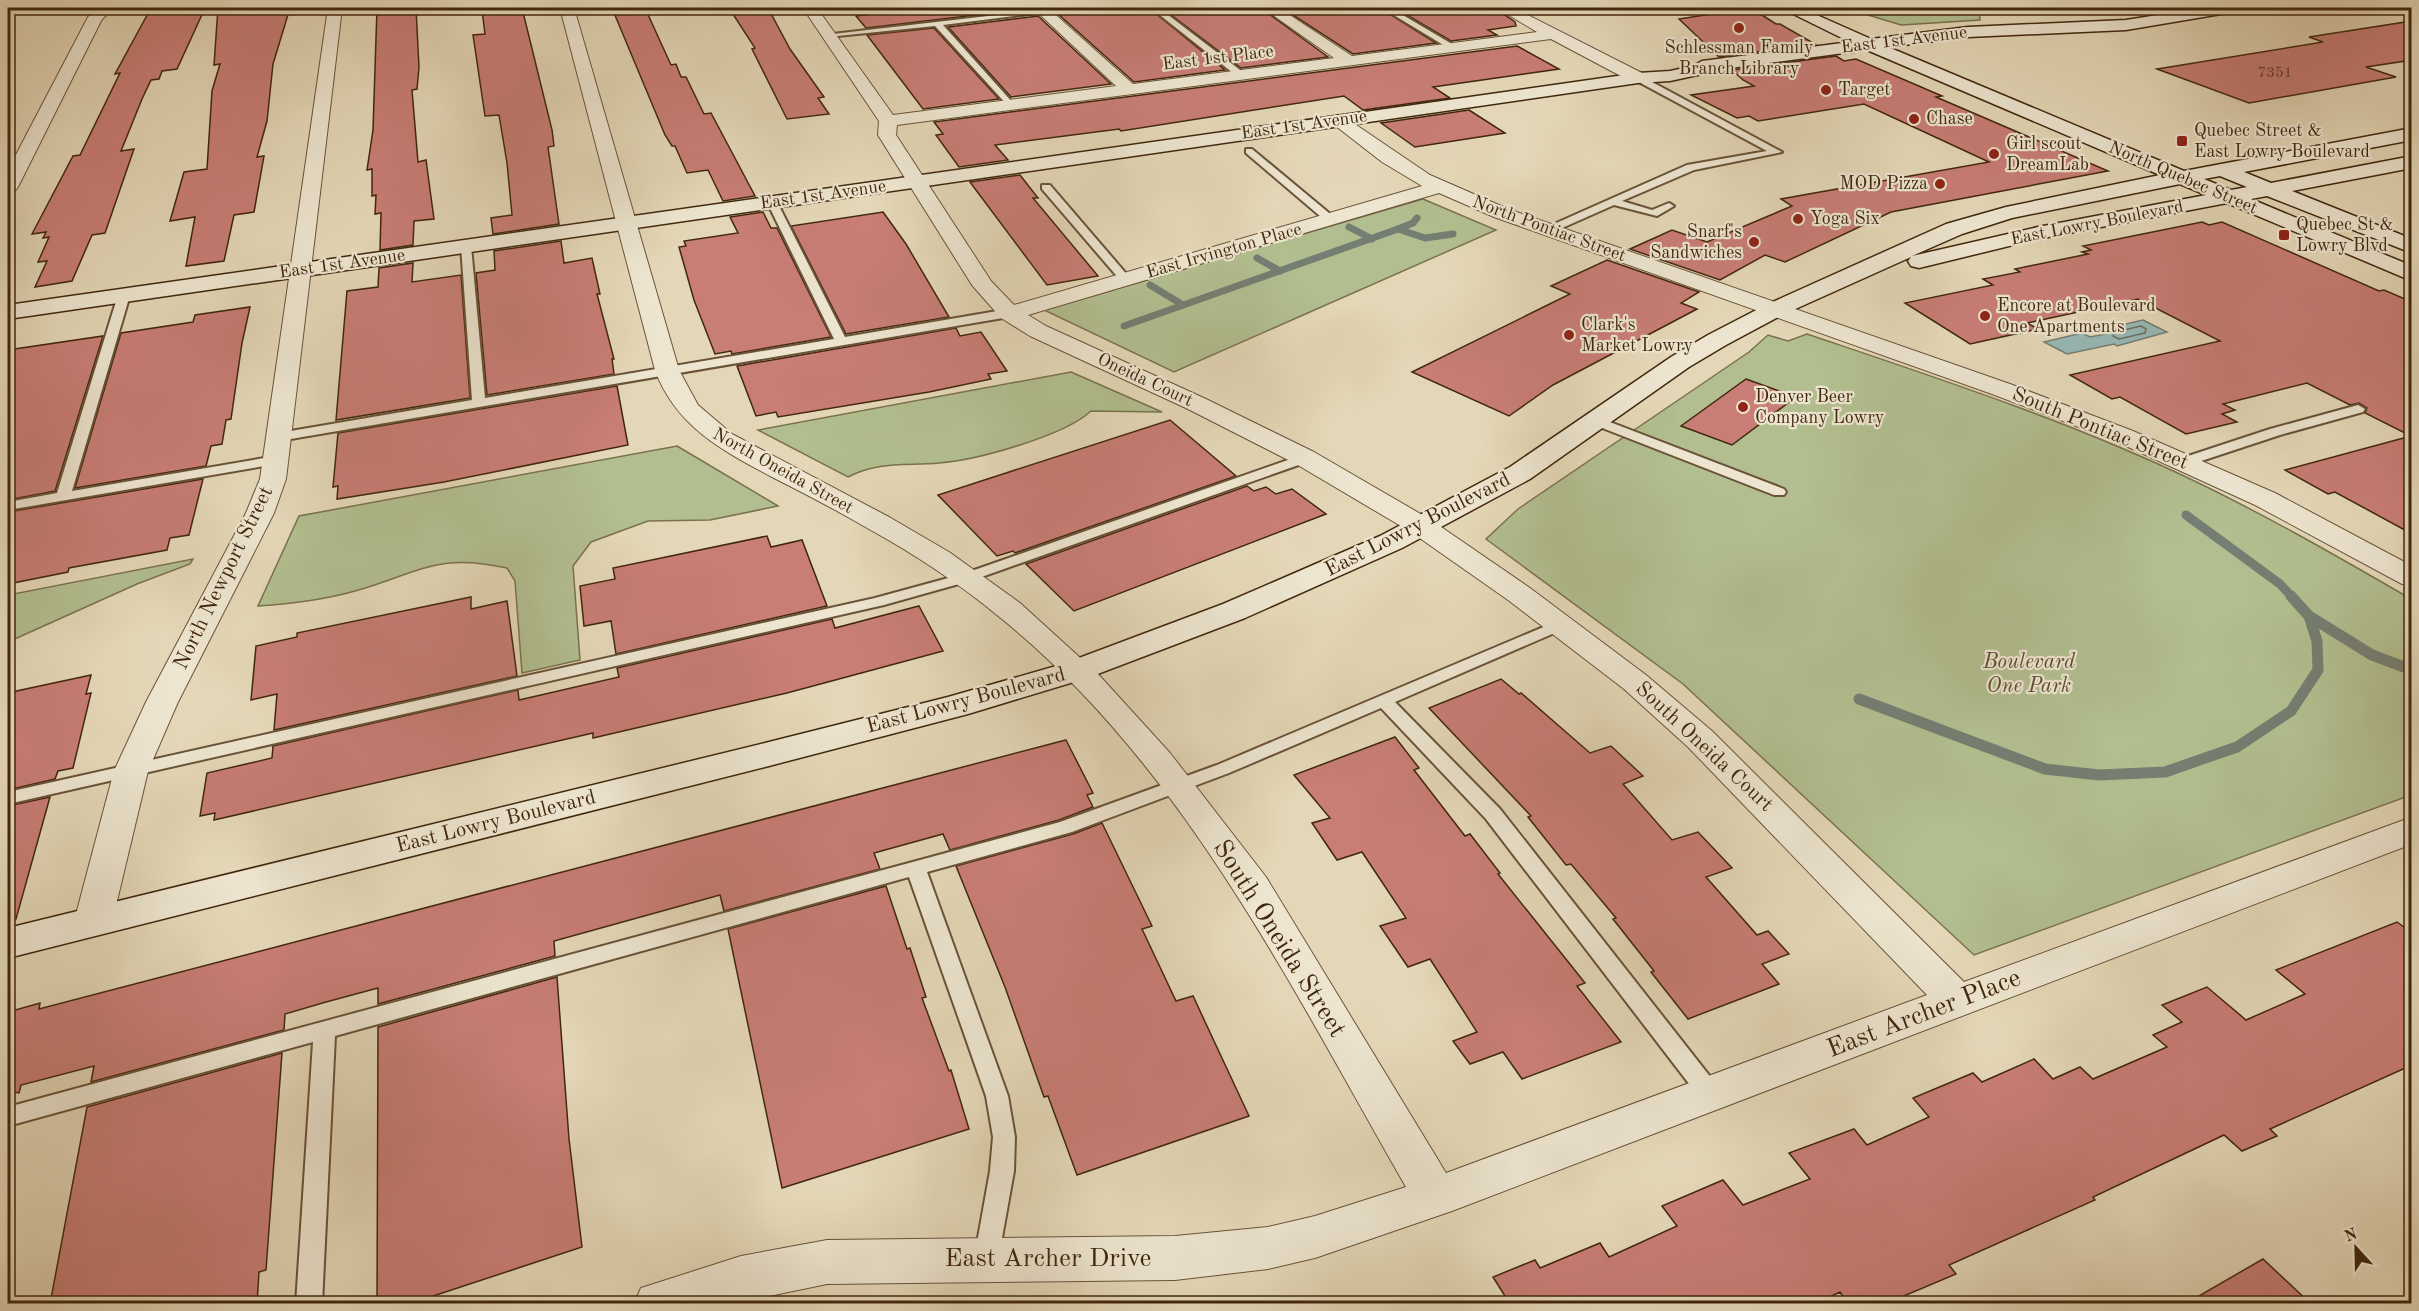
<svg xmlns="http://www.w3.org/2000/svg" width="2419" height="1311" viewBox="0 0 2419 1311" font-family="'Old Standard TT',serif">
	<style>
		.green { fill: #b2be8f; stroke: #7a724e; stroke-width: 1.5 }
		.water { fill: #97b8b5; stroke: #757e72; stroke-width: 1.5 }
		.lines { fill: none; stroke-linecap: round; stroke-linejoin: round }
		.shore { stroke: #6c7061; stroke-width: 1.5 }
		.stream-far2 { stroke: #757e72; stroke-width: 7 }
		.stream-far1 { stroke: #757e72; stroke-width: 9 }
		.stream { stroke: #757e72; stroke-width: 11 }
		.building { fill: #c87d76; stroke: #41270d; stroke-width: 1.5 }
		.lane-casing { stroke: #6a5338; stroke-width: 4 }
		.street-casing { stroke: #6a5338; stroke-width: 2 }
		.secondary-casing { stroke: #41270d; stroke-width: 3 }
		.lane { fill: #ede5d0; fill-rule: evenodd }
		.street { fill: #ede5d0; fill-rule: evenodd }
		.secondary { fill: #ede5d0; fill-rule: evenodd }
		.poi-dot { fill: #8f2418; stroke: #ede5d0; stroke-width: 2 }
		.labels { text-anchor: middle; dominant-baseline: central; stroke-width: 4.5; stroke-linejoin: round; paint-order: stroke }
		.far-number-label { font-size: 15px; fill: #633c27 }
		.far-street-label { font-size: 18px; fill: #41270d; stroke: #ede5d0 }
		.far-poi-label { font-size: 18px; fill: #41270d; stroke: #ede5d0; text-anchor: start }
		.street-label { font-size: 21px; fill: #41270d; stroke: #ede5d0 }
		.park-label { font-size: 21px; font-style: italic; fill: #5d4d2e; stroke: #ede5d0 }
		.near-street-label { font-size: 26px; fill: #41270d; stroke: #ede5d0 }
	</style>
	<rect width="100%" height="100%" fill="#e4d7b7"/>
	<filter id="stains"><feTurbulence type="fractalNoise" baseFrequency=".00333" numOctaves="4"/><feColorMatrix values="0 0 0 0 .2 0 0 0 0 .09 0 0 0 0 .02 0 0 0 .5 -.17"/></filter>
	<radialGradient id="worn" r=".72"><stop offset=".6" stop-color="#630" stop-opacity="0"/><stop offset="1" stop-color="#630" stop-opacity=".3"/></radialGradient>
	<g class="green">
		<polygon points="1845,8 1955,8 1979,10 1980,20 1901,25"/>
		<polygon points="1423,199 1496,230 1174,372 1044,310"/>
		<path d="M1807,334c127,43 256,85 377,142 78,37 153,80 227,123v196l-437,160 -291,-271 -197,-145 32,-30 231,-157 19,-17 20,6z"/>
		<path d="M1071,372l91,40 -71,-1c-27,25 -114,49 -152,52 -33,3 -61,-2 -91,14l-90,-47z"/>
		<path d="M677,446l101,60 -68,14 -62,1 -57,21 -18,24 7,94 -58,13 -7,-92 -8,-13c-71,-16 -88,5 -152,23 -32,9 -64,13 -97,15l41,-90z"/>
		<polygon points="193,559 190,564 137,584 8,642 8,595"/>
	</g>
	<polygon class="water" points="2143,320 2167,332 2117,346 2114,344 2067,354 2044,342 2082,333 2090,337 2106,334 2099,330"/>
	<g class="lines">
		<polygon class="shore" points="2141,326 2146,329 2145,333 2119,339 2113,336 2115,332"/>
		<g class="stream-far2">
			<polyline points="1349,227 1372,239"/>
			<polyline points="1398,229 1425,238 1453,234"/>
			<polyline points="1257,258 1280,271"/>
			<polyline points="1150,285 1183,305"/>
			<polyline points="1124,326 1398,229 1413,223 1417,218"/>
		</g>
		<polyline class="stream-far1" points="2186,515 2280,584 2293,598"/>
		<g class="stream">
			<polyline points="2309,616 2372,655 2412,670"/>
			<polyline points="1859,699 2045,769 2099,775 2165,772 2237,747 2291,711 2318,670 2317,641 2309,616 2291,596"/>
		</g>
	</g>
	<g class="building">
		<polygon points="151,8 205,8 177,69 162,71 159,79 151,80 142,99 121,151 134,149 105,233 92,235 72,281 35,287 47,261 38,262 49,237 43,238 46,232 32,234 73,156 80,155 120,73 115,74"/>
		<polygon points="218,8 290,8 273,64 267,121 257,157 264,156 254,212 234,215 224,261 186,266 195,217 170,221 184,172 207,169 212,91 220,64 214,65"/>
		<polygon points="377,8 416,8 419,67 417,89 412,90 418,162 426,160 434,219 414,221 413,245 380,250 381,213 375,214 376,195 372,196 372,169 367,170 373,130"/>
		<polygon points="492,8 522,8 552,130 554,146 548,147 559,224 493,234 491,218 512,215 507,163 499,115 485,116 473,35 485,34 482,10"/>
		<polygon points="612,8 645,8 671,65 676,64 681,77 686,77 704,114 711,113 755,196 723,201 708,170 687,173 675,146 672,146 665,135"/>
		<polygon points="729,8 768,8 790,49 824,97 818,98 829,114 787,119 752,49 755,48"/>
		<polygon points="905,8 997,8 1002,12 866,28 856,16 866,15 864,12"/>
		<polygon points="1106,8 1149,8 1225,70 1134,82 1057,13"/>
		<polygon points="1162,8 1261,8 1328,57 1241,68"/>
		<polygon points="1282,8 1380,8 1436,43 1353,54"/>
		<polygon points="1395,8 1495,8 1515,22 1516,26 1488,30 1497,35 1451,41"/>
		<polygon points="1751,8 1776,24 1780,24 1815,44 1719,57 1679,19"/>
		<polygon points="1038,16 1111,84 1011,97 948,27"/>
		<polygon points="2412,21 2412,60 2366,67 2396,77 2249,103 2157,69 2323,42 2309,37"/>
		<polygon points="934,28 999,99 923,109 867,35"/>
		<polygon points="1517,46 1559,69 1433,87 1450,98 1363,110 1344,96 1121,131 1119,129 995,145 1008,160 959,167 936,135 943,134 934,122"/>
		<polygon points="1836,56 1844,61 1856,59 1942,96 1936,97 2108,171 1891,212 1785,262 1765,255 1720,280 1630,249 1672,230 1707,242 1792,206 1781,199 1989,162 1864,104 1758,121 1749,116 1737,118 1691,95 1754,86 1743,80 1732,70"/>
		<polygon points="1469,110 1505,133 1415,147 1381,123"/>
		<polygon points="1020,175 1038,198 1033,198 1098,276 1047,285 970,182"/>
		<polygon points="763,212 771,228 777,228 831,337 732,354 731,351 715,354 694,300 679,247 686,246 684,241 738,233 730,217"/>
		<polygon points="883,212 906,244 949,317 846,334 791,226"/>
		<polygon points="2202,222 2209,225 2222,222 2379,291 2384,290 2412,302 2412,534 2335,492 2328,494 2285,470 2411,436 2365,413 2367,408 2359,403 2350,405 2307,383 2223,404 2235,410 2222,414 2237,422 2186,434 2120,397 2112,399 2070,375 2220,341 2138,299 2027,323 2038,329 1970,344 1905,303 1993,285 1983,279 2020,272 2015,269 2088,254 2082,252 2091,250 2083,246"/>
		<polygon points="561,241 564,263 592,258 600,294 597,294 614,359 612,359 614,374 487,395 476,273 495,270 494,251"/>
		<polygon points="1607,260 1699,292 1681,303 1697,309 1553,385 1509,416 1412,372 1570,294 1551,286"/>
		<polygon points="413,263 412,282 461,275 470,398 336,420 347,291 378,287 379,268"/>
		<polygon points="250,307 242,343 231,419 226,420 222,444 211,446 206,466 75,488 121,333 193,322 195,315"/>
		<polygon points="956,328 960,336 981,332 1007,371 988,374 991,379 929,392 778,417 776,412 756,416 737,366"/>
		<polygon points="103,336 55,491 8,500 8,350"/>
		<polygon points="1746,379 1796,397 1732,445 1681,426"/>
		<polygon points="617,386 628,445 444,482 337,499 338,486 333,487 338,433"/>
		<polygon points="1170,420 1236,476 1015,553 1013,551 997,556 938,495"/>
		<polygon points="203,479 189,535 170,538 167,550 69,568 68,572 8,584 8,512"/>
		<polygon points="1247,486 1254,491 1266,487 1276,494 1292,489 1326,514 1074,611 1026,564"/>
		<polygon points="767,536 771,547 802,540 827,606 616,654 611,621 584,626 580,586 615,579 613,568"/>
		<polygon points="471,597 471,609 507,601 517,676 274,730 277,694 251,700 256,646 297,637 297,633"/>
		<polygon points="919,606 943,651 787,693 593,738 593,733 214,820 215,813 200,816 207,773 272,758 273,746 518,690 519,700 619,677 617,668 832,619 835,628"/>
		<polygon points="91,675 86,694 91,693 73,768 58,771 55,779 8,790 8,707 12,692"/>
		<polygon points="1501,679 1519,694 1521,693 1590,753 1611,746 1643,776 1623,784 1672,840 1698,832 1732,868 1706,877 1757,935 1768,931 1789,954 1762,964 1779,984 1688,1019 1651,972 1654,971 1613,919 1616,918 1571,864 1566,865 1528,817 1531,816 1429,708"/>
		<polygon points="1395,737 1419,768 1414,770 1465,836 1470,834 1500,873 1498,874 1585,983 1577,986 1621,1042 1522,1079 1503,1052 1470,1064 1453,1041 1477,1032 1430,959 1408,967 1380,926 1406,918 1362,852 1337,860 1312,823 1330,818 1294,775"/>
		<polygon points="1066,740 1093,793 1087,795 1093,807 1059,820 950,850 943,834 874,853 880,869 724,911 720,895 554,941 555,956 378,1004 378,988 326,1002 285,1014 284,1030 91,1082 94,1066 21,1085 19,1093 8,1091 8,1012 40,1003 39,1009"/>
		<polygon points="50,797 16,919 8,918 8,806"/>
		<polygon points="1102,823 1152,926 1142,929 1176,1001 1193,996 1249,1116 1077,1175 1048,1096 1044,1097 1005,987 956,866 1073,834"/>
		<polygon points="886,886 907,949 910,948 926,997 922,998 949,1071 951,1070 969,1129 782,1188 728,929"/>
		<polygon points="2397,922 2412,933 2412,1065 2270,1129 2277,1136 2242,1151 2224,1135 2093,1197 2095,1200 1949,1265 1956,1274 1885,1304 1848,1304 1840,1292 1815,1304 1510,1304 1493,1277 1535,1260 1540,1268 1600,1243 1609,1257 1677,1226 1662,1206 1723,1180 1743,1205 1810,1179 1789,1153 1854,1129 1867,1145 1929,1117 1913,1098 1973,1073 1982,1082 2034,1059 2053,1079 2080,1067 2093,1079 2167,1047 2153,1035 2182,1022 2162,1005 2207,987 2246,1020 2305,994 2276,970"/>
		<polygon points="557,977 569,1139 582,1247 409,1304 377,1304 378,1027"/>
		<polygon points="282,1053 266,1270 259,1272 257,1304 50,1304 87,1107"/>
		<polygon points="2263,1259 2311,1304 2185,1304"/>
	</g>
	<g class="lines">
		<defs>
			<g id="lane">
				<polygon points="1057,8 1078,8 943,25 1013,103 1013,107 1010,108 935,26 828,37 824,35"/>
				<polygon points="1151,8 1159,8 1244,73 1244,77 1238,77"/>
				<polygon points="1382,8 1391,8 1457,47 1450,49"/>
				<polygon points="1635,76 1641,76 1782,152 1694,170 1622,201 1652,210 1669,203 1674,206 1657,216 1614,205 1553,232 1545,232 1545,228 1687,165 1767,151 1635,80"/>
				<polygon points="1246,149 1252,149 1335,218 1335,222 1327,222 1246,153"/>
				<polygon points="1042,185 1050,185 1129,277 1129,281 1121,281 1042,189"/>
				<polygon points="772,199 777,202 845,337 1009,309 1015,313 1009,317 279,441 272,437 279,433 472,400 461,246 466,243 471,246 485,398 834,339 767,202"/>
				<polygon points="124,292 130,295 72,491 276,456 283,460 276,464 8,510 8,502 57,493 118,295"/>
				<polygon points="2358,405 2365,409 2363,412 2280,435 2189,465 2184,466 2177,462 2179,459 2270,429"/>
				<polygon points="1597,417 1784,489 1786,492 1784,495 1774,495 1592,424 1590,421"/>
				<polygon points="1305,454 1310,455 1310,461 973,580 884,605 8,804 8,792 875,598 963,574"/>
				<polygon points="1560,620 1566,622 1568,625 1566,628 1395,702 1500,809 1719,1088 1722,1095 1719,1102 1711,1104 1703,1102 1486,819 1381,708 1229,773 1072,832 927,872 1008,1096 1015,1137 1014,1171 998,1260 995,1268 986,1271 977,1268 974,1260 990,1171 993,1137 986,1096 909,877 335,1036 322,1304 296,1304 313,1042 8,1126 8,1107 1060,822 1217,765"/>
			</g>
			<g id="street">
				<polygon points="99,8 115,8 102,19 18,187 15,191 8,193 8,170 88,17"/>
				<polygon points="328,8 342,8 286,479 274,513 178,702 148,771 112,922 107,932 93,936 79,932 74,922 114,771 146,702 246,513 260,479"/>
				<path d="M560,8h14l105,362 19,35 34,29 157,83 60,35 71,51 78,71 72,79 96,124 180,296 481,-178 -239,-248 -64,-58 -116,-89 -97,-68 -115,-68 -108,-55 -158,-73 -29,-18 -29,-33 -94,-150 1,-14 -76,-113h14l76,107 223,-29 -83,-78h15l85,76 201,-26 -71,-50h16l73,48 185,-24 -40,-24h17l130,66 2,4 -2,4h-12l-81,-43 -654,86 -1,10 95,146 23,24 408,-119 -40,-24 -54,-42 9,-5 6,1 87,59 78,34 502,175 123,47 142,62 137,73v21l-10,-3 -147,-79 -140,-64 -123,-47 -498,-177 -55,-24 -411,122 18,11 160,73 108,53 117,68 99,68 116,87 66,56 252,251 448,-165v27l-960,367 -137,47 -47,11 -93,11 -348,4 -97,20h-96l7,-16 100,-32 86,-16 348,-4 93,-9 47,-11 91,-29c-116,-202 -224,-424 -409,-572 -40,-33 -83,-61 -128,-86 -31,-18 -63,-35 -95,-51 -51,-27 -98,-51 -119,-108z"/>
			</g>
			<path id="secondary" d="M1781,8h20l70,31 97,-12 158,-7 76,-12h32l-7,5 -101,17 -158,7 -80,10 296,124 228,-43v12l-168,32 27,11 141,-27v12l-120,23 120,48v14l-145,-57 -16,3 161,67v15l-185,-78 -189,36 -119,29 -8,-2 -3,-5 3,-4 -129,58 -56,30 -37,22 -159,112 -128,69 -157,70 -158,60 -119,36 -203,53 -757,191v-30l757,-185 183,-46 115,-33 160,-60 157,-68 130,-69 161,-110 37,-22 58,-30 180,-81 60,-17 154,-32 -293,-125 -137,18 -60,13 -32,2 -1630,236v-14l1630,-232 32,-2 23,-5 9,-5 148,-19zM2220,176l27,11 -16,3 -27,-11zM2180,184l26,11 -168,32 -126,29 50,-22 50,-16z"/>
		</defs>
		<use href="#lane" class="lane-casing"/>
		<use href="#street" class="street-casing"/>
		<use href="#secondary" class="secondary-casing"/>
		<use href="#lane" class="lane"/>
		<use href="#street" class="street"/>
		<use href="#secondary" class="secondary"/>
	</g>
	<g class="poi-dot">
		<circle cx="1739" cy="28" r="6"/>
		<circle cx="1826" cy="90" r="6"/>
		<circle cx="1914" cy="119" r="6"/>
		<rect x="2176" y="135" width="12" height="12" rx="3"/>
		<circle cx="1994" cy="154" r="6"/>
		<circle cx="1940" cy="184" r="6"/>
		<circle cx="1798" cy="219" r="6"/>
		<rect x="2278" y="229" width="12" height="12" rx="3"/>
		<circle cx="1754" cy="242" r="6"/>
		<circle cx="1985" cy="316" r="6"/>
		<circle cx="1569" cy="335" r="6"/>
		<circle cx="1743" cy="407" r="6"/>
	</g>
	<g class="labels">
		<g class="far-number-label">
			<text x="2275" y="73">7351</text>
		</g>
		<g class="far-street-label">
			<text transform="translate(1904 40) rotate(-7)">East 1st Avenue</text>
			<text transform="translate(1218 58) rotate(-7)">East 1st Place</text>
			<text transform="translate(1304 125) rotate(-8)">East 1st Avenue</text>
			<text transform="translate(2183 178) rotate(23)">North Quebec Street</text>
			<text transform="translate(823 195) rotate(-8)">East 1st Avenue</text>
			<text transform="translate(2097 223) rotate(-11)">East Lowry Boulevard</text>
			<text transform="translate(1549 229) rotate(20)">North Pontiac Street</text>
			<text transform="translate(1224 251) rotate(-16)">East Irvington Place</text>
			<text transform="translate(342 264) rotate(-8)">East 1st Avenue</text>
			<text transform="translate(1145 380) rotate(25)">Oneida Court</text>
			<text transform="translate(783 471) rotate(29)">North Oneida Street</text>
		</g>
		<g class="far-poi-label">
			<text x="1739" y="48" text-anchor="middle">Schlessman Family<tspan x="1739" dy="21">Branch Library</tspan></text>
			<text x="1838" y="90">Target</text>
			<text x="1926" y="119">Chase</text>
			<text x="2194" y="131">Quebec Street &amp;<tspan x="2194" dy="21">East Lowry Boulevard</tspan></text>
			<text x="2006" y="144">Girl scout<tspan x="2006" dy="21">DreamLab</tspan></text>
			<text x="1928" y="184" text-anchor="end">MOD Pizza</text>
			<text x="1810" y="219">Yoga Six</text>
			<text x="2296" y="225">Quebec St &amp;<tspan x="2296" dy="21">Lowry Blvd</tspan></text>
			<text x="1742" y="232" text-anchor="end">Snarf's<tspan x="1742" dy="21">Sandwiches</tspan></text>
			<text x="1997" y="306">Encore at Boulevard<tspan x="1997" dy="21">One Apartments</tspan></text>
			<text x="1581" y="325">Clark's<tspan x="1581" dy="21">Market Lowry</tspan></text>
			<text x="1755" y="397">Denver Beer<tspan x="1755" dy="21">Company Lowry</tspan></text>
		</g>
		<g class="street-label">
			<text transform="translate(2100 429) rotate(22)">South Pontiac Street</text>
			<text transform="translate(1418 525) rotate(-27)">East Lowry Boulevard</text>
			<text transform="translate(224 578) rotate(-64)">North Newport Street</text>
			<text transform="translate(966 701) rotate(-15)">East Lowry Boulevard</text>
			<text transform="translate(1704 747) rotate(43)">South Oneida Court</text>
			<text transform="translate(496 822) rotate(-14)">East Lowry Boulevard</text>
		</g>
		<g class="park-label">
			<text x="2029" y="662">Boulevard<tspan x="2029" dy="24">One Park</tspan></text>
		</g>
		<g class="near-street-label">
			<text transform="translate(1279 939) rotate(58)">South Oneida Street</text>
			<text transform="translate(1924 1014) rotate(-21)">East Archer Place</text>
			<text x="1048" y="1259">East Archer Drive</text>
		</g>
	</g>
	<rect width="2419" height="1311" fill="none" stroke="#e4d7b7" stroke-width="30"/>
	<rect x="9" y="9" width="2401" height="1293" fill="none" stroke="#41270d" stroke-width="3"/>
	<rect x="15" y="15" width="2389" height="1281" fill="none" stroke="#41270d" stroke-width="1.5"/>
	<g transform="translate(2356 1248) rotate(338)" stroke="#ede5d0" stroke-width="4.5" paint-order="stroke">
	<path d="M0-4.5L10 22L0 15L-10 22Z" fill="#41270d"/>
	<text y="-9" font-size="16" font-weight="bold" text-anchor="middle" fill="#41270d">N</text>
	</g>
	<rect width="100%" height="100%" filter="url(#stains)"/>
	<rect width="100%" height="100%" fill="url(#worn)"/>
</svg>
